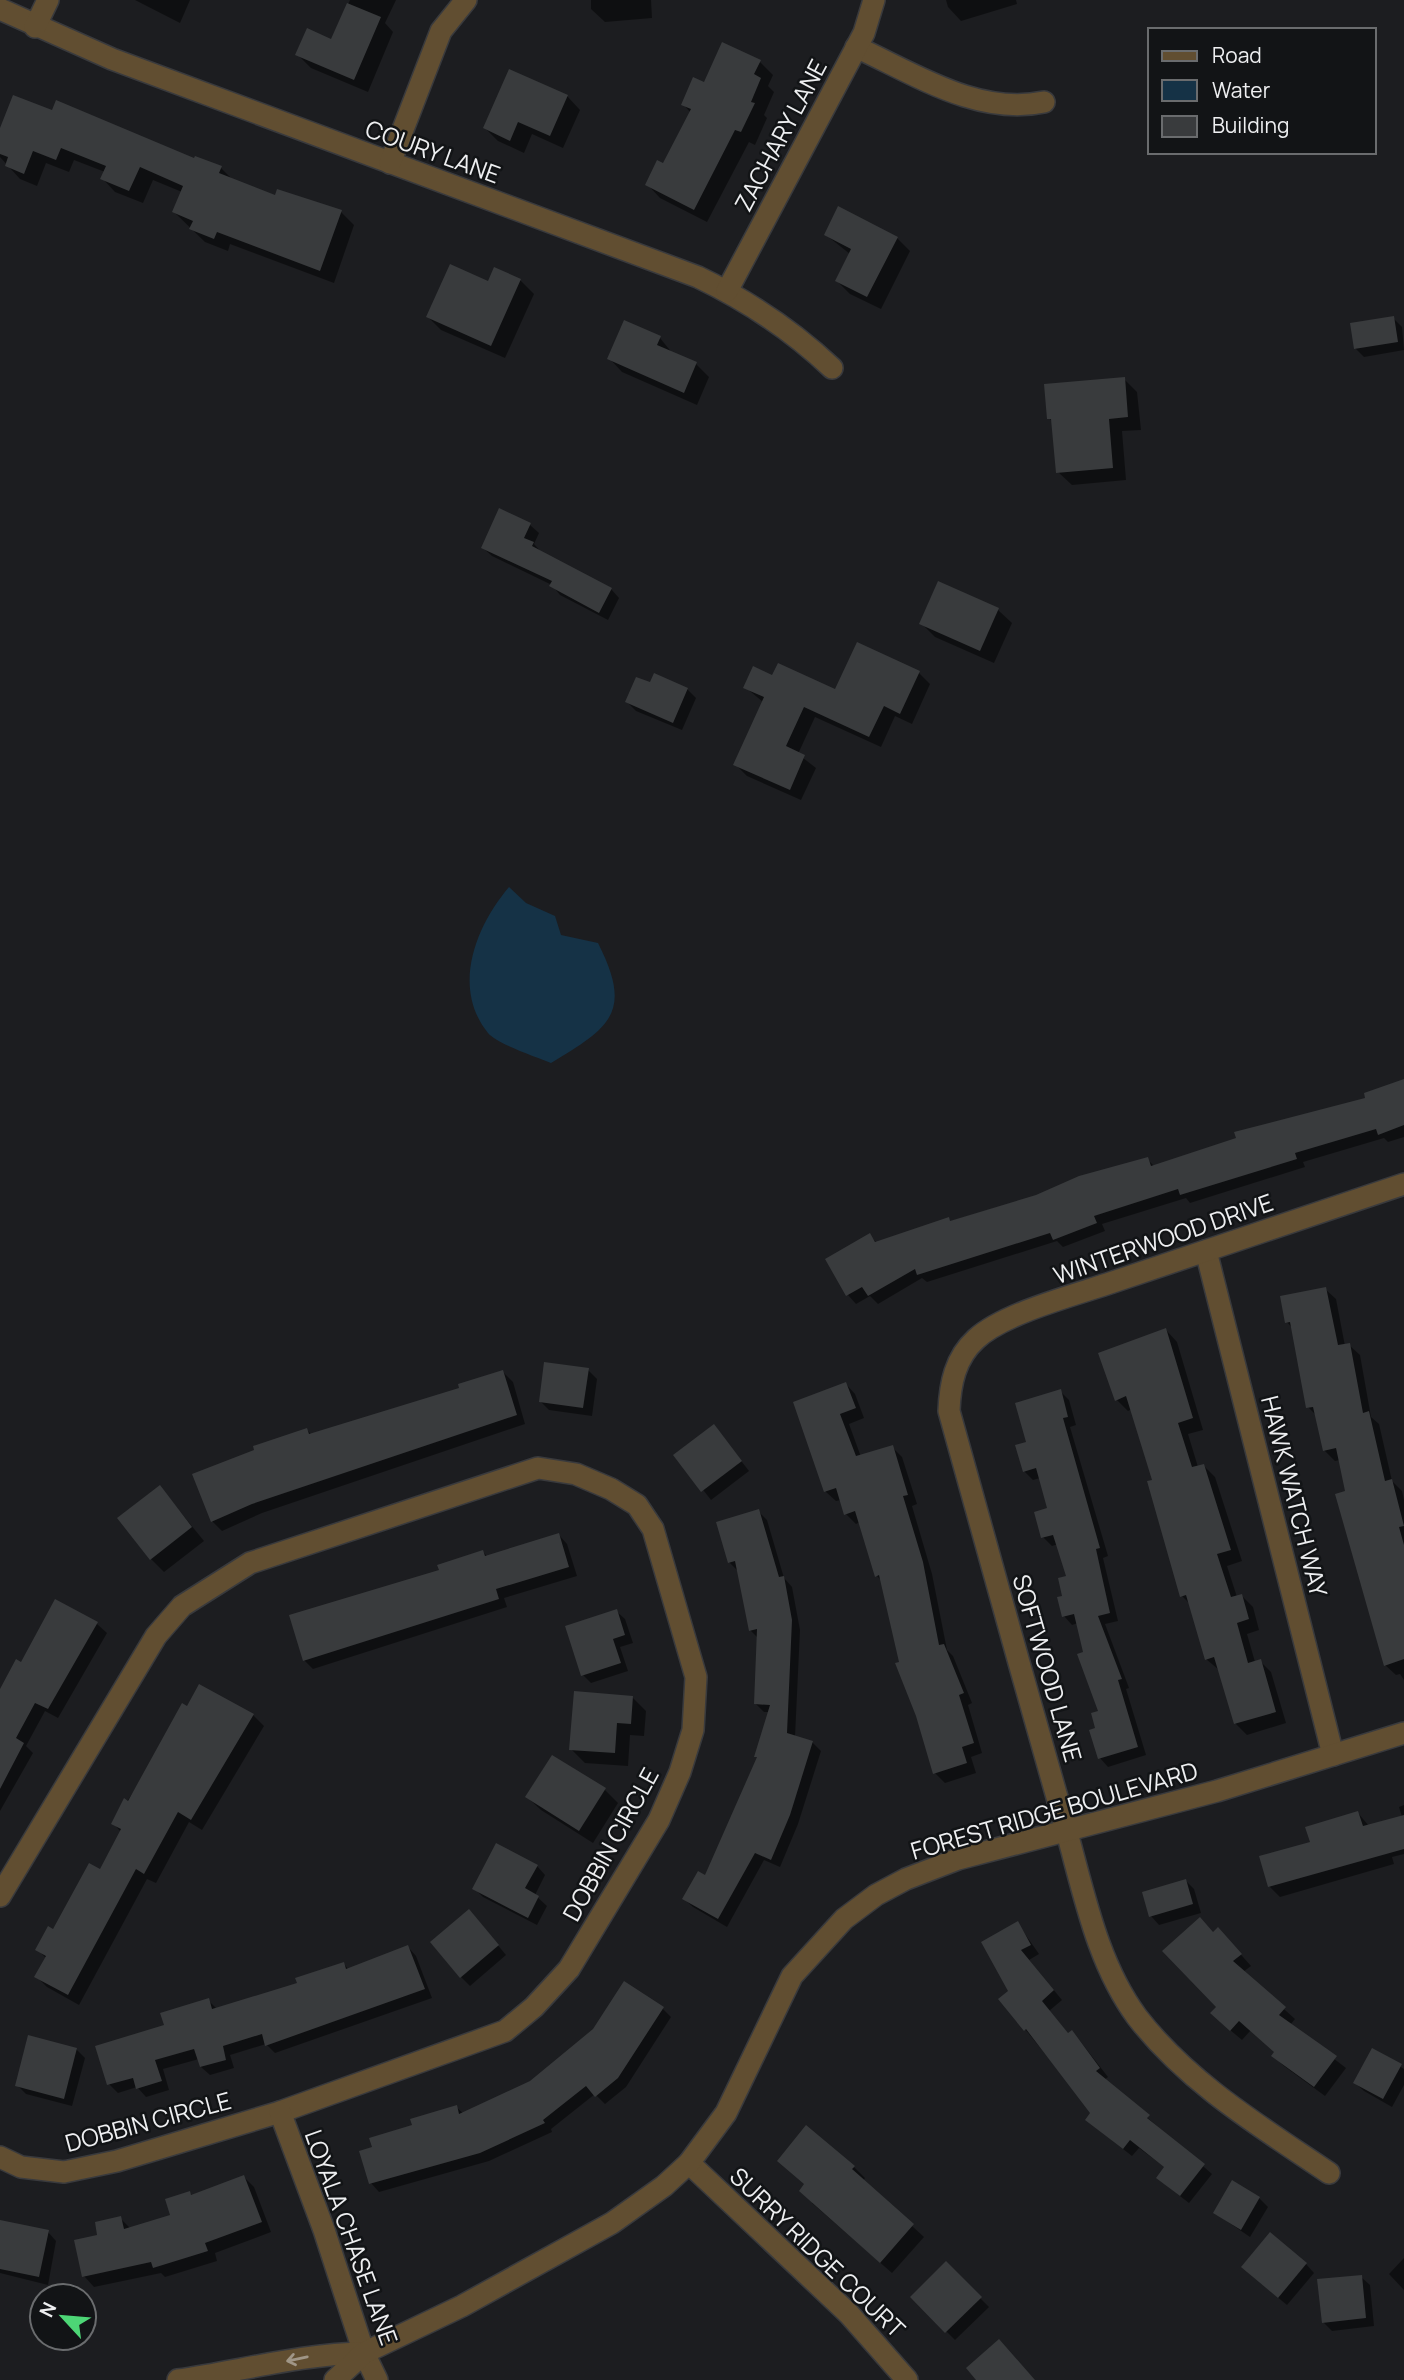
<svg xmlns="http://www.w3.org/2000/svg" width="1404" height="2380" viewBox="0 0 1404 2380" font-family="Manrope,sans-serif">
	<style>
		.water { fill: #153246 }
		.shadow { fill: #0007 }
		.building { fill: #393b3d }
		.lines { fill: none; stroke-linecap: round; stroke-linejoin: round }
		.minor-casing { stroke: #393a3d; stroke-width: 24 }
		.minor { stroke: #614e31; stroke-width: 21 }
		.oneway { stroke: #a09687 }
		.labels { text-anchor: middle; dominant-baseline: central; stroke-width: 5; stroke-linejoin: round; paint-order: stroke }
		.street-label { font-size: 24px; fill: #eeeff1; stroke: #121416 }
	</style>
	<rect width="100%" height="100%" fill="#1c1d20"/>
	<path class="water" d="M509,887l17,16 29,13 6,19 37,8c35,69 13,84 -47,120 -14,-6 -54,-19 -63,-30 -37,-46 -12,-107 21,-146z"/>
	<g class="shadow">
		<polygon points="135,0 190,0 180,23"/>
		<polygon points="350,0 396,0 385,23 393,32 368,92 311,68 298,55 332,41"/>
		<polygon points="591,0 651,0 652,18 605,22 591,9"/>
		<polygon points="946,0 1016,0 1017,4 961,21 948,7"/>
		<polygon points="760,62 773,75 768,86 774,92 764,115 767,118 755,145 749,142 707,222 660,198 647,184 664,166 691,113 683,104"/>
		<polygon points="567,96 580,110 563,148 532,134 524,153 498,141 485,128"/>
		<polygon points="0,133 195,161 221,168 233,180 276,198 341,212 354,225 334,283 230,244 228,251 205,242 174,212 182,192 153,180 143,203 115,192 102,178 105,172 74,160 69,172 46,163 37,186 20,179 0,157"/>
		<polygon points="826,235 897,238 910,251 881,309 850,294 837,281 850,254"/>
		<polygon points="520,280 534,294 505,358 441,330 428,317 489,283"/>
		<polygon points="1393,318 1402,327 1404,350 1364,357 1355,348"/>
		<polygon points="625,322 660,338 673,354 696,364 709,377 697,405 622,372 609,358"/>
		<polygon points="1124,379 1137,392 1141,430 1122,431 1126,480 1072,485 1058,472 1054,423 1049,418"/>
		<polygon points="500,511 530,525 539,533 534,544 542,553 611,589 619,598 608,620 560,595 552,585 492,556 483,548"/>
		<polygon points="998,610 1012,623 994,663 935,637 921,623"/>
		<polygon points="919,673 930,684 912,724 895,716 881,747 815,717 798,754 816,768 801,800 747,776 736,765 763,702 745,687 773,678 836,691"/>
		<polygon points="650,685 687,689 696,698 682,730 636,711 627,702"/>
		<polygon points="1404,1081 1404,1137 1388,1142 1384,1138 1303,1162 1305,1167 1190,1203 1186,1198 1102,1224 1105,1231 1063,1247 1057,1241 927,1282 922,1278 878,1304 870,1296 856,1304 848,1295 870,1236 877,1243 1036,1196 1147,1159 1155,1167 1367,1099"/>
		<polygon points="1325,1289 1336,1299 1345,1346 1349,1345 1360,1355 1371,1417 1379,1424 1392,1481 1402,1491 1404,1500 1404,1680 1400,1674 1396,1675 1385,1665 1340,1460 1335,1461 1324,1450 1317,1416 1308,1407 1293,1329 1287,1322"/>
		<polygon points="1166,1330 1177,1342 1203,1430 1188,1434 1198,1467 1204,1466 1215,1477 1242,1561 1227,1566 1237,1597 1242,1596 1253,1607 1259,1630 1247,1634 1255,1662 1260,1661 1271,1672 1286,1723 1247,1735 1235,1723 1219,1670 1206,1659 1190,1604 1182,1596 1155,1481 1132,1409 1128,1411 1117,1400"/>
		<polygon points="588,1370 597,1379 592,1416 549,1410 540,1401"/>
		<polygon points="503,1372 513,1382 525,1424 262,1513 222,1531 212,1521 307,1430 312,1435 461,1389"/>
		<polygon points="846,1384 855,1394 864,1418 849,1424 861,1457 892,1447 902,1457 917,1504 912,1506 932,1574 947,1650 953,1656 972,1703 968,1705 982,1753 971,1757 976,1773 945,1783 935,1773 901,1663 883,1582 877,1576 860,1522 856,1524 846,1514 841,1500 836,1501 826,1492 795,1403"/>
		<polygon points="1060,1391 1069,1400 1076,1425 1070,1427 1108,1556 1103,1558 1118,1621 1105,1624 1129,1688 1126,1689 1146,1755 1108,1767 1100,1758 1097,1729 1101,1712 1078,1623 1072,1625 1064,1616 1068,1578 1058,1544 1052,1546 1043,1537 1049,1509 1040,1478 1033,1480 1024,1471 1028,1443"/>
		<polygon points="714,1426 749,1471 711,1500 676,1455"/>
		<polygon points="160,1487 204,1541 164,1572 151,1559"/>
		<polygon points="758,1511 767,1520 784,1578 792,1587 800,1630 795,1737 812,1742 821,1751 798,1824 780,1867 764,1860 727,1927 693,1907 684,1899 706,1878 758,1758 756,1756 769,1712 764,1712 755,1703 758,1638 750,1630 738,1571 729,1562"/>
		<polygon points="559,1535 567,1544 577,1576 504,1598 507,1607 313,1669 304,1660 441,1571 483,1552 488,1557"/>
		<polygon points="56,1601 97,1624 107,1633 58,1718 45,1711 26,1746 33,1753 0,1811 0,1693 22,1664"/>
		<polygon points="616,1611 625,1619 633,1643 620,1647 628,1671 591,1683 583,1675"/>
		<polygon points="632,1697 646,1711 644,1736 630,1735 628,1766 585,1763 571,1749"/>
		<polygon points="188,1708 253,1715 264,1726 202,1830 189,1822 156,1883 147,1879 79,2005 47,1987 36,1976 46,1958 37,1949 100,1871 121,1832 113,1823"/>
		<polygon points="605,1790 618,1803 593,1843 541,1810 527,1797"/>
		<polygon points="1404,1805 1404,1854 1392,1857 1394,1864 1280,1897 1269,1886 1312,1843 1358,1813 1369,1826 1402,1817 1399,1807"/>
		<polygon points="537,1866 545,1875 535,1895 547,1906 537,1925 483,1897 474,1888"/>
		<polygon points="1186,1881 1194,1889 1201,1913 1159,1925 1151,1916"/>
		<polygon points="477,1920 506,1955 470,1986 461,1977"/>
		<polygon points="1018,1924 1039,1954 1029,1960 1062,2000 1049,2011 1069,2035 1072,2032 1080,2041 1108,2077 1104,2080 1212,2174 1189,2203 1167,2186 1166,2168 1139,2148 1132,2156 1096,2128 1093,2113 1025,2029 1011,1991"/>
		<polygon points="1214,1933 1228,1940 1251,1966 1243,1972 1295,2019 1290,2025 1346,2068 1325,2096 1284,2066 1273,2056 1276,2052 1251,2030 1242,2040 1223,2024 1218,2007"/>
		<polygon points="408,1947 416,1956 432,1998 275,2053 266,2044 230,2055 234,2068 210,2075 201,2067 199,2059 163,2069 169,2090 146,2097 137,2087 118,2093 109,2084 166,2026 208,2000 217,2009 299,1984 344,1964 349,1970"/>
		<polygon points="662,2008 671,2017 626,2087 605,2104 595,2094 551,2129 552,2132 489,2161 379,2192 371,2183 374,2148 456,2107 464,2114 531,2082"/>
		<polygon points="76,2049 85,2058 72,2106 26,2094 17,2085"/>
		<polygon points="1373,2050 1404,2069 1404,2085 1392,2107 1364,2091 1355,2083"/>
		<polygon points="854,2167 865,2178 863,2181 924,2237 892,2273 812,2203"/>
		<polygon points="244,2177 254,2187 271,2232 215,2253 217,2261 165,2277 161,2273 94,2287 84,2276 100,2237 120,2218 131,2229 172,2216 189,2193 193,2196"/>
		<polygon points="1259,2198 1268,2207 1250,2237 1215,2213"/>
		<polygon points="48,2232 56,2241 48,2285 0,2273 0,2238"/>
		<polygon points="1404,2258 1404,2290 1389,2274"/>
		<polygon points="946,2264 989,2307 955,2340 912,2297"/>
		<polygon points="1306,2264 1314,2273 1287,2305 1252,2276"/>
		<polygon points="1361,2277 1370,2285 1374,2326 1332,2331 1323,2322"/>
	</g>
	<g class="building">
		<polygon points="347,3 381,17 354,80 295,55 307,28 331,39"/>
		<polygon points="722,42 761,60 754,74 761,78 751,102 755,103 741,132 735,130 694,210 645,185 657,160 663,163 691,109 681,105 693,77 704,82"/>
		<polygon points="509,69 568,95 550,136 518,122 510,141 483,128"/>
		<polygon points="13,95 52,110 56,100 194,158 195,156 222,166 219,173 275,195 277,189 342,210 320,271 217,232 214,239 189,229 193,221 172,212 183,186 140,167 129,191 100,179 106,166 61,148 56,160 33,151 24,174 5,166 8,157 0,154 0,128"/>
		<polygon points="838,206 898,237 867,297 835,281 851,249 824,235"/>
		<polygon points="450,264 488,281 494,267 521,279 491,346 426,317"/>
		<polygon points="1394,316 1398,342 1354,349 1350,323"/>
		<polygon points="624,320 661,336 657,345 697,362 684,393 607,359"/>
		<polygon points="1125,377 1128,417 1109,419 1113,468 1056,473 1051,419 1047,419 1044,384"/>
		<polygon points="499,508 531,523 524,538 534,542 532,546 612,588 599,613 549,586 552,581 481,548"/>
		<polygon points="938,581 999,608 980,651 919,624"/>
		<polygon points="857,642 920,671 900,714 884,706 869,737 804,707 786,746 805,755 790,790 733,765 764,697 743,688 753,666 772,675 778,663 835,689"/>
		<polygon points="654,673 688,688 673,723 625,702 636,677 650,682"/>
		<polygon points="1404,1079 1404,1125 1378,1135 1376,1129 1295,1153 1297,1159 1180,1195 1178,1189 1094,1216 1097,1223 1053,1240 1050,1233 917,1275 915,1269 868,1296 862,1287 846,1296 825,1259 870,1233 875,1242 949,1217 950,1221 1036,1195 1079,1176 1148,1157 1151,1166 1236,1138 1234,1132 1365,1098 1364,1093"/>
		<polygon points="1326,1287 1338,1345 1350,1343 1363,1413 1369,1411 1385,1481 1392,1479 1404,1526 1399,1527 1404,1545 1404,1659 1384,1666 1335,1494 1345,1491 1336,1448 1323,1451 1313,1407 1306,1408 1290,1322 1285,1323 1280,1296"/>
		<polygon points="1166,1328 1193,1418 1178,1423 1192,1467 1204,1464 1231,1550 1217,1554 1231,1597 1242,1594 1249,1619 1237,1623 1248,1663 1261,1659 1276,1712 1234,1724 1214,1657 1205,1660 1186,1595 1180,1597 1147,1481 1152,1480 1126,1396 1115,1401 1098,1353"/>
		<polygon points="544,1362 589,1368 583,1408 539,1402"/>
		<polygon points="503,1370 517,1415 252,1504 211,1522 192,1474 254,1450 253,1446 307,1428 309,1434 459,1388 458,1384"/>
		<polygon points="846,1382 856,1408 840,1414 856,1456 893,1445 908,1495 903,1496 923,1562 939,1645 944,1644 964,1693 959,1695 974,1743 962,1747 967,1763 933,1774 916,1716 895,1663 899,1662 879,1575 875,1577 855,1511 844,1515 836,1488 824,1492 793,1402"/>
		<polygon points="1061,1389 1068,1417 1063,1418 1100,1548 1096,1549 1110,1613 1098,1616 1122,1679 1118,1680 1138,1747 1098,1759 1089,1730 1095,1728 1091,1713 1098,1711 1077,1654 1083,1652 1074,1614 1062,1617 1057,1597 1062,1596 1058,1578 1066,1576 1053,1535 1041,1538 1034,1512 1047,1508 1036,1468 1023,1472 1015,1445 1026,1442 1015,1403"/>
		<polygon points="714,1424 742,1461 701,1492 673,1455"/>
		<polygon points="160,1485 192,1527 150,1560 117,1518"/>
		<polygon points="759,1509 779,1577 784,1576 792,1620 787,1733 813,1741 790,1815 771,1860 755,1853 718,1919 682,1899 698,1871 705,1875 757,1757 754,1757 770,1705 754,1704 757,1629 749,1631 735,1561 728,1563 716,1522"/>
		<polygon points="559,1533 569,1567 496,1589 499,1599 303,1661 289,1615 439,1570 437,1565 483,1550 485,1556"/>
		<polygon points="55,1599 98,1622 48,1709 35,1703 16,1738 24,1743 0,1789 0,1689 16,1659 21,1662"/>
		<polygon points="617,1609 625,1635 613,1639 621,1663 581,1676 565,1626"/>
		<polygon points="199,1684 254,1714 191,1820 178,1812 144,1874 136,1869 68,1995 34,1977 46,1956 35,1950 48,1926 53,1929 89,1863 100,1869 121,1829 111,1824 124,1798 128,1801 182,1703 187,1706"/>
		<polygon points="574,1691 633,1696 631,1724 617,1723 615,1753 569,1750"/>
		<polygon points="552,1755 606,1788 579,1831 525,1797"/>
		<polygon points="1358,1811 1363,1826 1404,1815 1404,1849 1268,1887 1259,1856 1310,1842 1305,1827"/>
		<polygon points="496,1843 538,1865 525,1888 539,1896 528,1918 472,1889"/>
		<polygon points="1186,1879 1193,1904 1149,1917 1142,1892"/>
		<polygon points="469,1909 499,1945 460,1978 430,1942"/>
		<polygon points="1200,1917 1213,1932 1218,1927 1242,1954 1233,1961 1286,2007 1279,2015 1337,2056 1314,2087 1271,2056 1274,2052 1239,2021 1230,2031 1210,2013 1216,2007 1162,1951"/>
		<polygon points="1018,1921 1031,1945 1021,1950 1054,1990 1042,2001 1068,2033 1072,2030 1100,2068 1096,2071 1150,2115 1147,2118 1205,2164 1180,2196 1156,2178 1164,2167 1130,2140 1123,2149 1085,2120 1090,2113 1026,2029 1024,2031 998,1999 1008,1991 981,1942"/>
		<polygon points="408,1945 425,1989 265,2046 262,2034 223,2046 226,2060 200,2067 194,2049 155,2060 162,2081 136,2089 133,2078 107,2085 95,2046 164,2025 160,2013 209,1998 212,2009 297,1983 295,1978 344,1962 346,1969"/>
		<polygon points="624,1981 664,2007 618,2078 595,2097 586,2086 543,2120 545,2123 480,2153 369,2184 359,2151 372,2147 369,2138 412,2125 410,2119 457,2105 459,2114 530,2081 593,2029"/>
		<polygon points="28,2035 77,2048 64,2099 15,2086"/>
		<polygon points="1372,2048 1402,2064 1383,2099 1353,2083"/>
		<polygon points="806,2125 855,2166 852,2169 914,2224 880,2263 799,2191 804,2184 777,2161"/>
		<polygon points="244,2175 262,2222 205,2243 208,2251 153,2268 151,2262 82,2277 74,2240 97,2235 95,2222 121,2216 124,2229 170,2215 165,2199 190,2191 191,2195"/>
		<polygon points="1232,2180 1260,2197 1241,2230 1213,2213"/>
		<polygon points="0,2220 49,2230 39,2277 0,2269"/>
		<polygon points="1270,2232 1307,2263 1278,2298 1241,2267"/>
		<polygon points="946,2261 982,2297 945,2333 910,2297"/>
		<polygon points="1362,2275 1366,2318 1322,2323 1317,2279"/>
		<polygon points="999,2339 1035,2380 976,2380 966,2368"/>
	</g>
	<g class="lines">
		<defs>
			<g id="minor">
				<path d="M0,9l112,50 586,218c50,24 94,53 134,91"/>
				<polyline points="35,27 48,0"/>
				<path d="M856,47c59,27 122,69 188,55"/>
				<polyline points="390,163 441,31 466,0"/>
				<polyline points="727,291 864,33 874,0"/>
				<polyline points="1206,1251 1333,1755"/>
				<polyline points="0,1896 156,1636 182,1606 250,1563 538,1468 576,1474 611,1489 637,1505 653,1529 696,1677 693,1730 680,1772 659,1820 569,1969 534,2007 505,2031 280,2112 117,2161 64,2172 21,2167 0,2157"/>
				<polyline points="280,2112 324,2230 364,2353 377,2380"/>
				<polyline points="689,2163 849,2314 907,2380"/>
				<path d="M1329,2173c-68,-46 -141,-90 -192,-156 -40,-54 -53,-124 -71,-188 -40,-139 -78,-279 -117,-418 1,-27 6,-53 27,-72 28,-26 99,-44 137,-57 97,-33 194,-65 291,-98"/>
				<path d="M178,2380c62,-9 124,-26 186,-27"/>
				<polyline points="335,2380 364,2353 462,2306 612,2223 664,2186 689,2163 726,2113 792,1976 844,1919 876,1895 906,1879 958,1859 1217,1791 1404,1733"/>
			</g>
		</defs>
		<use href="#minor" class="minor-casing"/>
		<use href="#minor" class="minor"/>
	</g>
	<defs><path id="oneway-shaft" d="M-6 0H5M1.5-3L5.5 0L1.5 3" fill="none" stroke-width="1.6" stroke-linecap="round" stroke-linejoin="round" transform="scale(1.75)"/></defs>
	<use class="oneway" href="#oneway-shaft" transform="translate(297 2359) rotate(168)"/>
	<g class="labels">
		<g class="street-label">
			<text transform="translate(780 135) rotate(-62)">ZACHARY LANE</text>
			<text transform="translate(433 151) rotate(20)">COURY LANE</text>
			<text transform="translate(1163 1238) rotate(-19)">WINTERWOOD DRIVE</text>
			<text transform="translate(1295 1496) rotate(76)">HAWK WATCH WAY</text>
			<text transform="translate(1048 1668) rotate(74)">SOFTWOOD LANE</text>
			<text transform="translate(1054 1810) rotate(-16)">FOREST RIDGE BOULEVARD</text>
			<text transform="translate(610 1844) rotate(-61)">DOBBIN CIRCLE</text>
			<text transform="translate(148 2121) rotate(-15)">DOBBIN CIRCLE</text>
			<text transform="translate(352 2237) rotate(70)">LOYALA CHASE LANE</text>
			<text transform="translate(818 2252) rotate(44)">SURRY RIDGE COURT</text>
		</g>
	</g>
	<rect x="1148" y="28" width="228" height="126" fill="#121416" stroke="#6a6c6e" stroke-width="2"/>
	<rect x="1162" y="51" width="35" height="10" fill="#614e31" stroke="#6a6c6e" stroke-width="2"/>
	<text x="1212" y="63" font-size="21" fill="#eeeff1">Road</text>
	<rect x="1162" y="80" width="35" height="21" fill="#153246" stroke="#6a6c6e" stroke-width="2"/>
	<text x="1212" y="98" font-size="21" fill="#eeeff1">Water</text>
	<rect x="1162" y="116" width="35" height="21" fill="#393b3d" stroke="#6a6c6e" stroke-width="2"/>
	<text x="1212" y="133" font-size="21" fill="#eeeff1">Building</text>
	<g transform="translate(63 2317) rotate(296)"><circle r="33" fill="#121416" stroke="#6a6c6e" stroke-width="2"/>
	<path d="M0-5L12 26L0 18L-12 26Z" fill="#4dd676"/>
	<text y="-10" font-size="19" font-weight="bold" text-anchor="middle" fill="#eeeff1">N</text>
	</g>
</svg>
